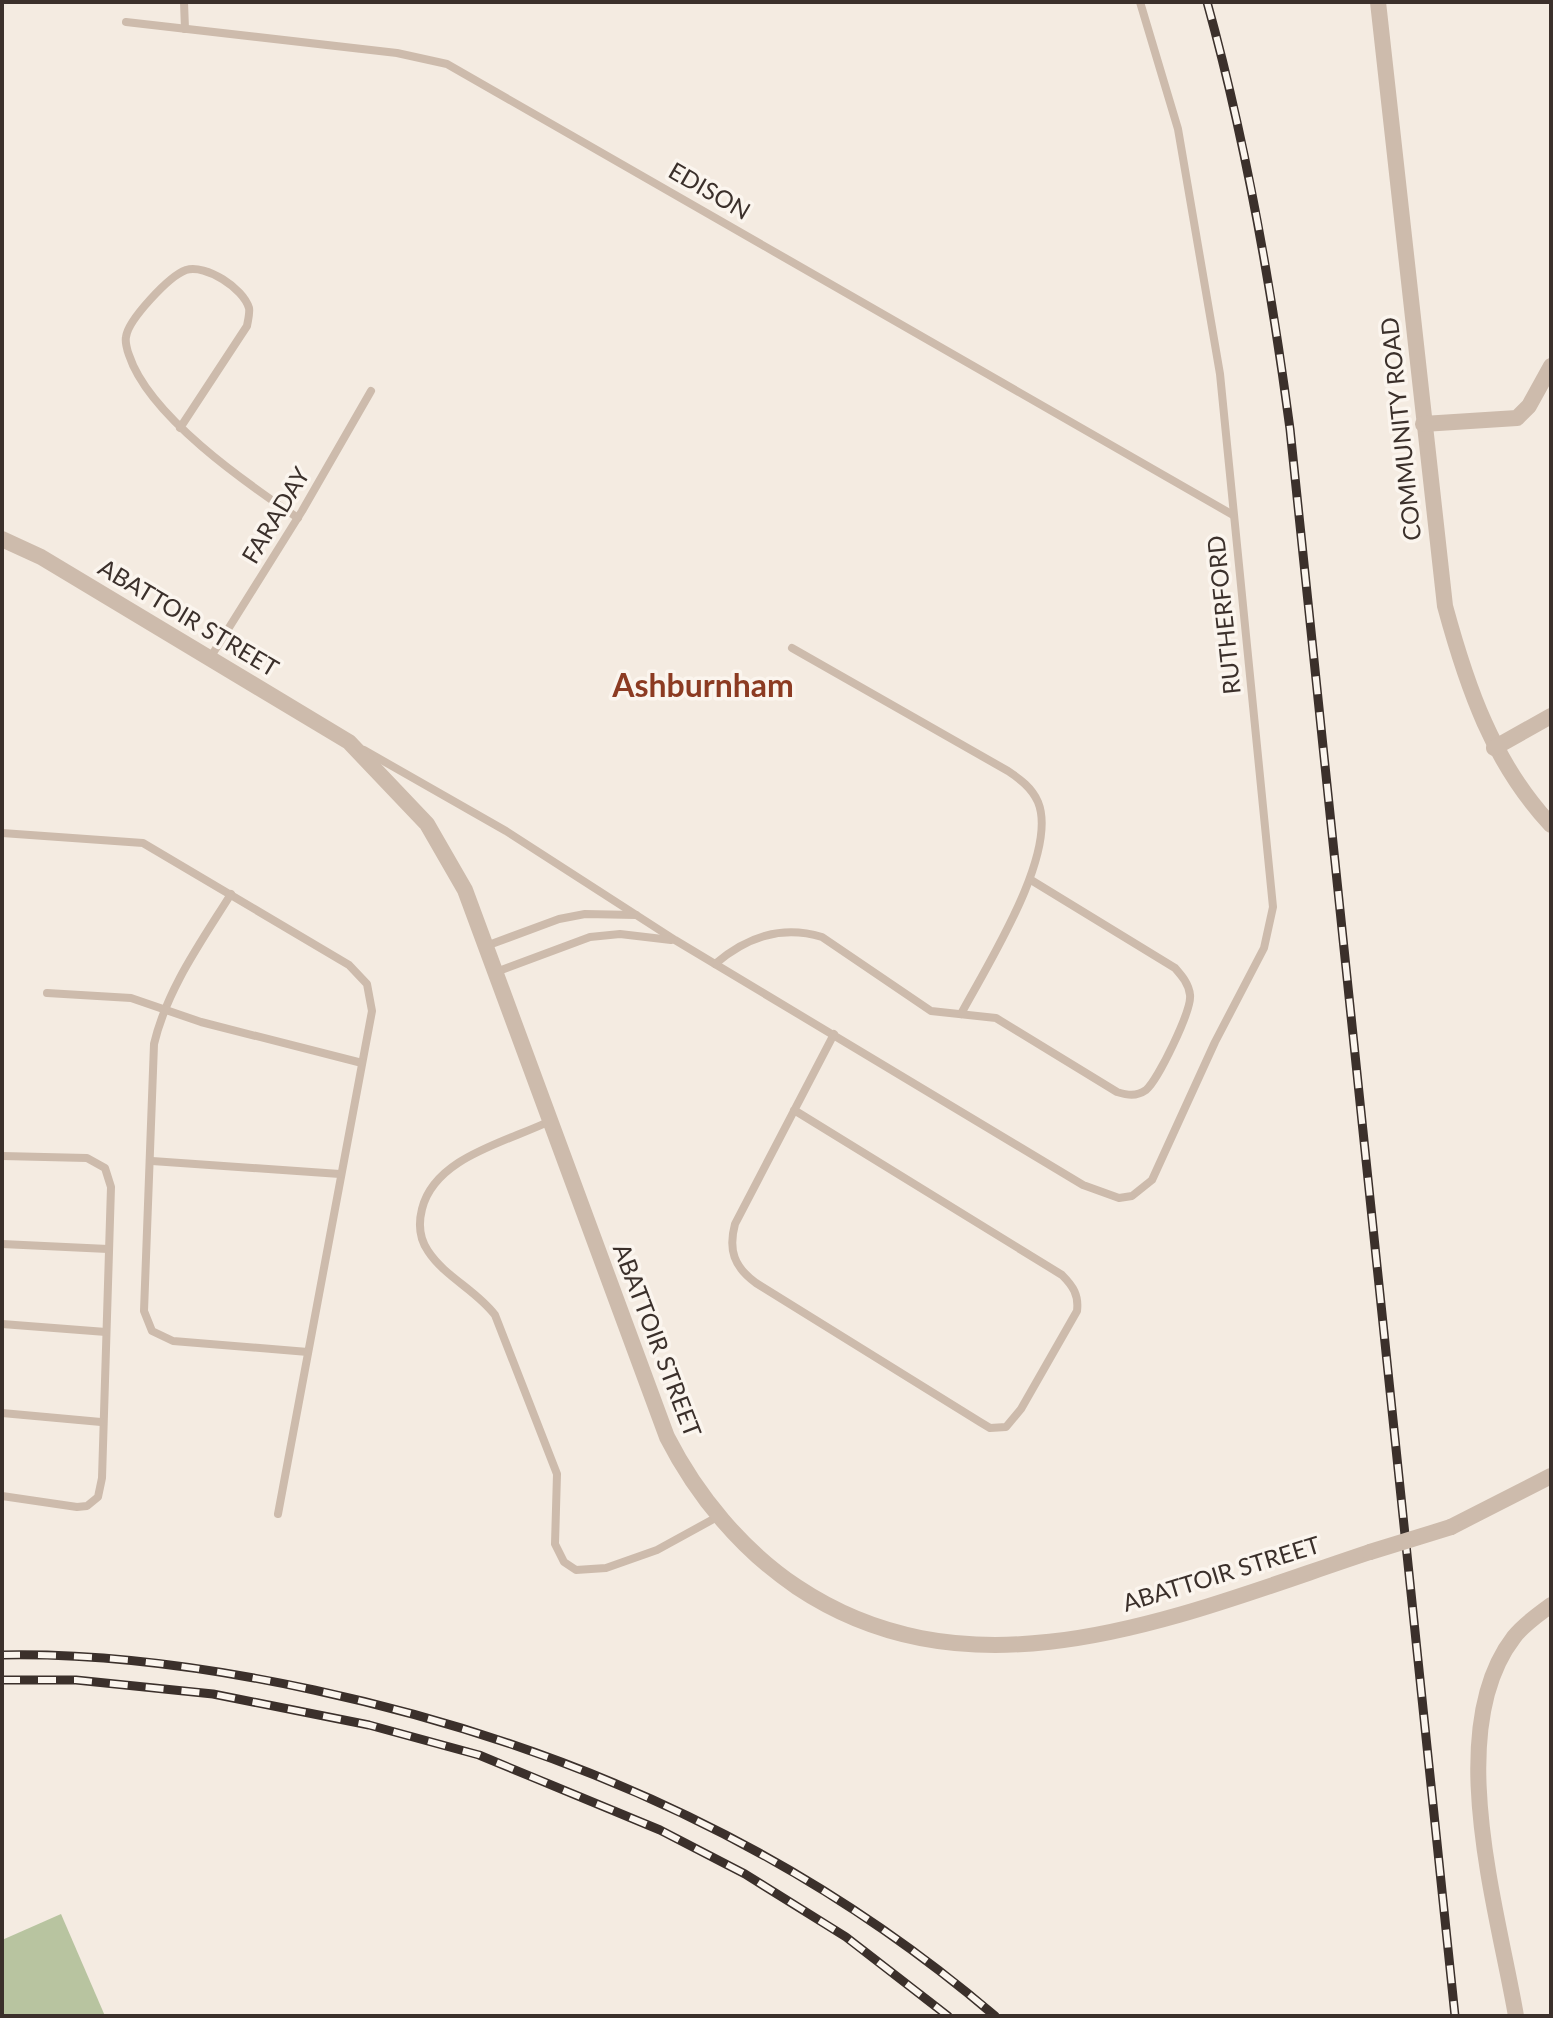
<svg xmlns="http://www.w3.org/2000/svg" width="1553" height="2018" viewBox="0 0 1553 2018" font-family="Lato,sans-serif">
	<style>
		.pitch { fill: #b8c4a0 }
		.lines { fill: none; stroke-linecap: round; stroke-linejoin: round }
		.lane { stroke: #cdbbac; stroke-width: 8 }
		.street { stroke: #cdbbac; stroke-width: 16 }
		.rail-casing { stroke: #3b302b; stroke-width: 9 }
		.rail { stroke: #fbf5ee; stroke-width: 6; stroke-dasharray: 18; stroke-linecap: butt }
		.street-bridge { stroke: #cdbbac; stroke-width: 16 }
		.labels { text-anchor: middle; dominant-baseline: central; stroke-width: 7; stroke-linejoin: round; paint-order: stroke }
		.street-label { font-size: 24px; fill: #3b302b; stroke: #fbf5ee }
		.district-label { font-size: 32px; font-weight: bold; fill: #8c3b22; stroke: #fbf5ee }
	</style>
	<rect width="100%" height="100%" fill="#f4ebe1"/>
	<polygon class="pitch" points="61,1914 105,2016 2,2016 2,1940"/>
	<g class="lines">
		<g class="lane">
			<polyline points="184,2 185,29"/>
			<polyline points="126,22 397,53 447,64 1233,515"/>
			<path d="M180,428l67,-102c1,-6 3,-13 2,-18 -6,-20 -43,-44 -63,-38 -17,6 -58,50 -60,67 -1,4 1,13 3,18 20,61 117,128 169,163"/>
			<path d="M792,648l216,123c12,8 24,17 30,31 21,51 -52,165 -77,212"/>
			<polyline points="210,658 302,511 371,391"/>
			<polyline points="364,750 506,831 675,940 1083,1185 1119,1198 1132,1196 1152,1180 1215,1042 1264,948 1273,907 1220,374 1178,129 1140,2"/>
			<polyline points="2,833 143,843 349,965 367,984 372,1011 278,1514"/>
			<path d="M231,894c-30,48 -64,95 -77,150l-10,267 8,20 21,10 135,11"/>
			<polyline points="486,946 559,919 585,914 636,915"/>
			<path d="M715,964c32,-27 66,-39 107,-27l109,74 65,7 121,74c10,3 19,5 29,-2 12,-10 46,-80 44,-95 -1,-11 -8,-19 -15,-27l-144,-88"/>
			<polyline points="496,972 590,937 620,934 671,940"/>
			<polyline points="47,993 131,998 201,1022 362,1063"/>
			<path d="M794,1110l268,165c11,11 17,20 15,36l-56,98 -15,18 -16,1 -10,-6 -224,-139c-22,-16 -28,-33 -21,-59l99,-190"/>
			<path d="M550,1121c-43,21 -115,36 -128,88 -4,16 -3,29 6,42 17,26 48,39 67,64l62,159 -2,70 9,18 12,8 30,-2 51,-18 62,-34"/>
			<polyline points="2,1156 87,1158 105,1168 111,1187 102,1478 98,1497 87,1506 77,1507 2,1496"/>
			<polyline points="152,1161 340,1174"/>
			<polyline points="2,1244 108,1249"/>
			<polyline points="2,1324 106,1332"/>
			<polyline points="2,1413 101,1422"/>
		</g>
		<g class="street">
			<path d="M1378,2l67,604c22,81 48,157 106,219"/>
			<polyline points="1423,424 1517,418 1529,406 1551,366"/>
			<path d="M2,539l39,18 308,185 78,82 38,66 202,547c30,59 75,113 130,150 180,120 388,26 573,-35"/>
			<polyline points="1494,748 1551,716"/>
			<polyline points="1451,1527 1551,1476"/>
			<path d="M1516,2016c-18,-106 -74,-286 -2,-379 10,-13 24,-22 37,-32"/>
		</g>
		<defs>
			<g id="rail">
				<path d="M1207,2c39,140 64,283 83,427l165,1587"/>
				<path d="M2,1655c105,-2 210,13 312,35 251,54 485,158 681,326"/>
				<polyline points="2,1680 76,1680 213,1694 369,1725 479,1755 660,1830 745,1874 846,1937 948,2016"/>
			</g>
		</defs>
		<use href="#rail" class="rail-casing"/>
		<use href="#rail" class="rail"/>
		<polyline class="street-bridge" points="1370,1552 1451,1527"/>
	</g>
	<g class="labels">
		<g class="street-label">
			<text transform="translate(710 190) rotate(30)">EDISON</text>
			<text transform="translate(1400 429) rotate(-96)">COMMUNITY ROAD</text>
			<text transform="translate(275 515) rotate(-59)">FARADAY</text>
			<text transform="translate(1223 615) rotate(-96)">RUTHERFORD</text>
			<text transform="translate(189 617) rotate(31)">ABATTOIR STREET</text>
			<text transform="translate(658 1340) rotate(69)">ABATTOIR STREET</text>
			<text transform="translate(1221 1573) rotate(-17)">ABATTOIR STREET</text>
		</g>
		<g class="district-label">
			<text x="703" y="684">Ashburnham</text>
		</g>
	</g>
	<rect width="1553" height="2018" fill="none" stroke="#3b302b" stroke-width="8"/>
</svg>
